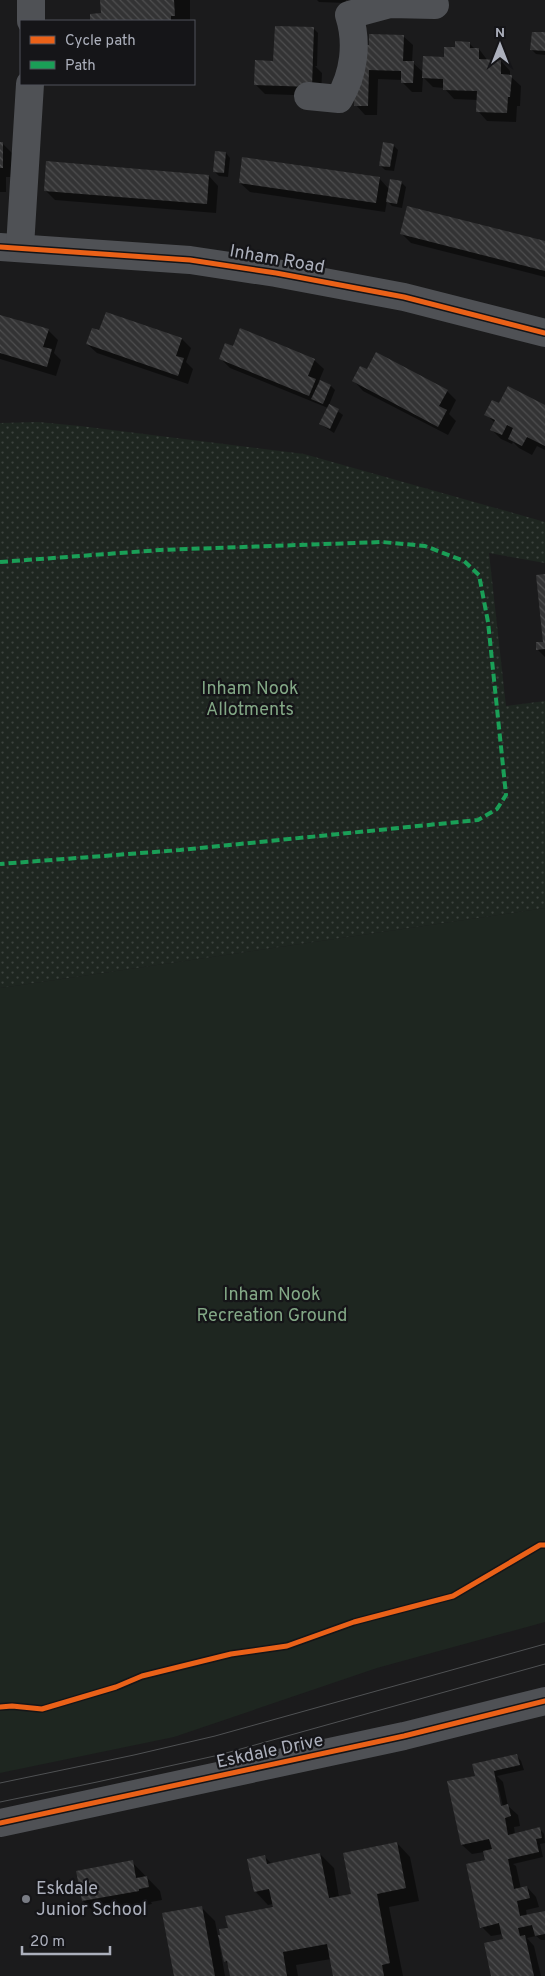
<svg xmlns="http://www.w3.org/2000/svg" width="545" height="1976" viewBox="0 0 545 1976" font-family="Overpass,sans-serif">
	<style>
		.park { fill: #1e2620 }
		.garden { fill: url(#garden-dots) }
		.shadow { fill: #0007; fill-rule: evenodd }
		.building { fill: url(#building-back-hatch) }
		.lines { fill: none; stroke-linecap: round; stroke-linejoin: round }
		.minor { stroke: #4f5155; stroke-width: 28 }
		.tram { stroke: #4f5153; stroke-width: 1 }
		.quiet { stroke: #1a9f57; stroke-width: 4; stroke-dasharray: 8 4; stroke-linecap: butt }
		.cycleway-casing { stroke: #151518; stroke-width: 8 }
		.cycleway { stroke: #ea6118; stroke-width: 5 }
		.poi-dot { fill: #797c84; stroke: #151518; stroke-width: 2 }
		.labels { text-anchor: middle; dominant-baseline: central; stroke-width: 4.5; stroke-linejoin: round; paint-order: stroke }
		.street-label { font-size: 18px; fill: #acb0bc; stroke: #151518 }
		.park-label { font-size: 18px; fill: #83a886; stroke: #151518 }
		.poi-label { font-size: 18px; fill: #acb0bc; stroke: #151518; text-anchor: start }
	</style>
	<defs>
		<pattern id="garden-dots" width="8" height="8" patternUnits="userSpaceOnUse" patternTransform="scale(1.25)"><rect width="8" height="8" fill="#1e2620"/><path d="M2 2h.1M6 6h.1" fill="none" stroke="#3c433e" stroke-width="1.8" stroke-linecap="round"/></pattern>
		<pattern id="building-back-hatch" width="6" height="6" patternUnits="userSpaceOnUse" patternTransform="scale(1.25)"><rect width="6" height="6" fill="#333334"/><path d="M-1 5l2 2M0 0l6 6M5-1l2 2" fill="none" stroke="#4e4e4f"/></pattern>
	</defs>
	<rect width="100%" height="100%" fill="#1b1b1c"/>
	<polygon class="park" points="545,908 545,1622 377,1668 174,1737 0,1773 0,988"/>
	<polygon class="garden" points="38,422 80,426 304,454 545,522 545,563 489,553 506,706 545,701 545,908 0,988 0,423"/>
	<g class="shadow">
		<polygon points="102,0 190,0 190,21 91,21 91,15 102,14"/>
		<polygon points="317,0 346,0 346,3 319,2"/>
		<polygon points="314,29 318,33 317,66 315,66 322,73 321,96 265,94 256,85 275,62"/>
		<polygon points="545,34 545,55 536,54 532,50"/>
		<polygon points="403,36 413,45 412,62 423,72 445,59 456,48 470,44 475,49 479,49 488,61 501,61 510,71 510,76 521,86 520,106 517,106 516,122 487,121 478,111 478,100 454,99 444,88 433,87 423,77 422,92 412,92 402,82 402,80 378,79 377,115 365,115 356,105 370,46"/>
		<polygon points="0,144 3,144 12,153 12,177 6,177 6,192 0,192"/>
		<polygon points="393,145 398,150 394,171 385,170 380,165"/>
		<polygon points="226,153 230,158 228,177 219,176 214,171"/>
		<polygon points="209,176 218,186 216,213 55,200 45,190"/>
		<polygon points="379,178 389,189 401,182 406,187 402,208 392,206 387,201 385,212 250,192 240,183"/>
		<polygon points="401,233 545,242 545,277 411,243"/>
		<polygon points="0,316 48,330 58,340 54,353 61,360 56,376 0,359"/>
		<polygon points="100,332 182,339 191,348 186,362 193,369 188,384 97,353 87,344"/>
		<polygon points="233,347 314,360 324,369 319,381 331,386 335,390 329,405 343,415 334,433 320,424 328,408 230,368 220,358"/>
		<polygon points="354,381 447,391 456,400 449,414 456,421 448,435 363,391"/>
		<polygon points="545,406 545,450 537,446 532,455 519,448 513,442 512,444 501,439 491,429 495,423 486,414"/>
		<polygon points="545,575 545,657 538,650 544,643"/>
		<path d="M517,1756l4,5 3,9 -27,6 6,6 5,24 10,9 2,11 -6,1 1,7 25,-5 4,5 1,9 -5,1 3,13 -30,7 3,2 5,23 6,-2 9,10 3,10 -13,3 1,6 18,-4v28h-4l-5,-4 -9,2 7,8 7,30h-48l11,-36 -1,-6 -12,2 -9,-9 4,-66 -2,-9 -12,2 -10,-9 14,-69zM495,1782h2l7,29 -3,1z"/>
		<polygon points="397,1843 410,1857 419,1901 389,1907 403,1976 334,1976 331,1959 296,1965 298,1976 231,1976 229,1965 225,1961 221,1942 219,1942 225,1976 175,1976 201,1907 215,1921 218,1937 222,1936 229,1929 274,1908 273,1904 268,1905 255,1891 265,1857 272,1864 320,1854 334,1868 339,1897 352,1895"/>
		<polygon points="132,1862 160,1891 162,1900 151,1902 152,1904 96,1914 83,1901"/>
	</g>
	<g class="building">
		<polygon points="100,0 174,0 175,16 171,16 171,21 90,21 90,14 101,13"/>
		<polygon points="275,26 314,27 312,87 254,85 255,60 273,61"/>
		<polygon points="532,32 545,32 545,51 530,50"/>
		<polygon points="369,34 404,35 403,61 414,61 413,83 401,83 401,71 369,70 368,106 354,106 356,45 369,45"/>
		<polygon points="455,41 470,42 470,48 479,48 479,59 501,60 501,74 512,75 510,97 508,97 507,113 476,112 477,91 443,90 443,79 422,78 423,56 444,57 444,47 455,47"/>
		<rect x="0" y="142" width="3" height="26"/>
		<polygon points="383,142 394,144 390,167 379,166"/>
		<polygon points="215,151 226,152 224,173 213,172"/>
		<polygon points="242,157 380,177 376,203 239,183"/>
		<polygon points="46,161 209,175 207,204 44,191"/>
		<polygon points="390,179 402,181 397,204 386,202"/>
		<polygon points="407,206 545,241 545,271 400,234"/>
		<polygon points="106,312 182,338 176,356 184,358 178,376 86,344 92,328 99,330"/>
		<polygon points="0,315 49,329 43,347 52,349 47,367 0,353"/>
		<polygon points="240,328 315,359 308,376 316,379 309,396 219,359 225,343 233,346"/>
		<polygon points="376,352 448,390 439,406 447,410 438,427 352,381 360,366 367,369"/>
		<polygon points="320,380 331,385 323,404 311,399"/>
		<polygon points="508,386 545,405 545,446 527,437 522,446 508,439 513,428 507,425 502,435 490,430 495,420 484,415 492,400 499,403"/>
		<polygon points="329,404 339,409 330,429 319,424"/>
		<polygon points="545,574 545,649 536,650 536,642 543,642 536,575"/>
		<polygon points="517,1754 520,1765 494,1771 501,1806 508,1804 511,1816 505,1818 508,1835 540,1827 542,1838 536,1839 539,1852 508,1859 514,1889 527,1886 530,1898 517,1901 520,1916 545,1911 545,1934 535,1936 532,1925 518,1928 520,1936 525,1935 534,1976 491,1976 484,1943 503,1939 501,1932 499,1923 480,1928 466,1864 485,1860 483,1851 492,1849 489,1839 461,1845 447,1781 475,1776 472,1764"/>
		<polygon points="397,1842 406,1888 377,1894 390,1963 382,1965 384,1976 333,1976 327,1944 283,1952 287,1976 230,1976 227,1961 224,1962 218,1935 220,1935 219,1929 228,1928 225,1916 273,1907 269,1889 254,1892 247,1859 265,1855 267,1864 320,1853 329,1898 351,1894 343,1853"/>
		<polygon points="133,1860 136,1878 147,1876 149,1887 139,1889 139,1891 82,1901 76,1871"/>
		<polygon points="202,1906 215,1976 174,1976 162,1913"/>
	</g>
	<g class="lines">
		<g class="minor">
			<polyline points="31,0 31,21"/>
			<path d="M308,96l31,3c15,-25 19,-56 10,-84l41,-11 45,1"/>
			<polyline points="0,247 190,260 276,273 404,297 545,333"/>
			<polyline points="20,247 30,84"/>
			<polyline points="0,1823 404,1736 545,1701"/>
		</g>
		<g class="tram">
			<polyline points="0,1783 134,1755 215,1736 545,1644"/>
			<polyline points="0,1802 97,1782 219,1755 545,1664"/>
		</g>
		<polyline class="quiet" points="0,562 160,550 382,542 425,546 464,561 479,575 488,622 506,795 497,809 478,820 180,850 0,864"/>
		<defs>
			<g id="cycleway">
				<polyline points="0,247 190,260 276,273 404,297 545,333"/>
				<polyline points="0,1707 12,1706 42,1709 116,1687 142,1676 231,1654 287,1646 354,1622 453,1596 540,1545 545,1545"/>
				<polyline points="0,1823 404,1736 545,1701"/>
			</g>
		</defs>
		<use href="#cycleway" class="cycleway-casing"/>
		<use href="#cycleway" class="cycleway"/>
	</g>
	<circle class="poi-dot" cx="26" cy="1899" r="5"/>
	<g class="labels">
		<g class="street-label">
			<text transform="translate(277 260) rotate(10)">Inham Road</text>
			<text transform="translate(270 1752) rotate(-12)">Eskdale Drive</text>
		</g>
		<g class="park-label">
			<text x="250" y="689">Inham Nook<tspan x="250" dy="21">Allotments</tspan></text>
			<text x="272" y="1295">Inham Nook<tspan x="272" dy="21">Recreation Ground</tspan></text>
		</g>
		<g class="poi-label">
			<text x="36" y="1889">Eskdale<tspan x="36" dy="21">Junior School</tspan></text>
		</g>
	</g>
	<rect x="20" y="20" width="175" height="65" fill="#151518" stroke="#51535a"/>
	<rect x="30" y="36" width="25" height="8" fill="#ea6118" stroke="#51535a"/>
	<text x="65" y="45" font-size="15" fill="#acb0bc">Cycle path</text>
	<rect x="30" y="61" width="25" height="8" fill="#1a9f57" stroke="#51535a"/>
	<text x="65" y="70" font-size="15" fill="#acb0bc">Path</text>
	<g transform="translate(500 45)" stroke="#151518" stroke-width="4" paint-order="stroke">
	<path d="M0-4L9 19L0 12L-9 19Z" fill="#acb0bc"/>
	<text y="-8" font-size="14" font-weight="bold" text-anchor="middle" fill="#acb0bc">N</text>
	</g>
	<path d="M22 1946v8h88v-8" fill="none" stroke="#acb0bc" stroke-width="2.5"/>
	<text x="30" y="1946" font-size="15" fill="#acb0bc" stroke="#151518" stroke-width="4" paint-order="stroke">20 m</text>
</svg>
